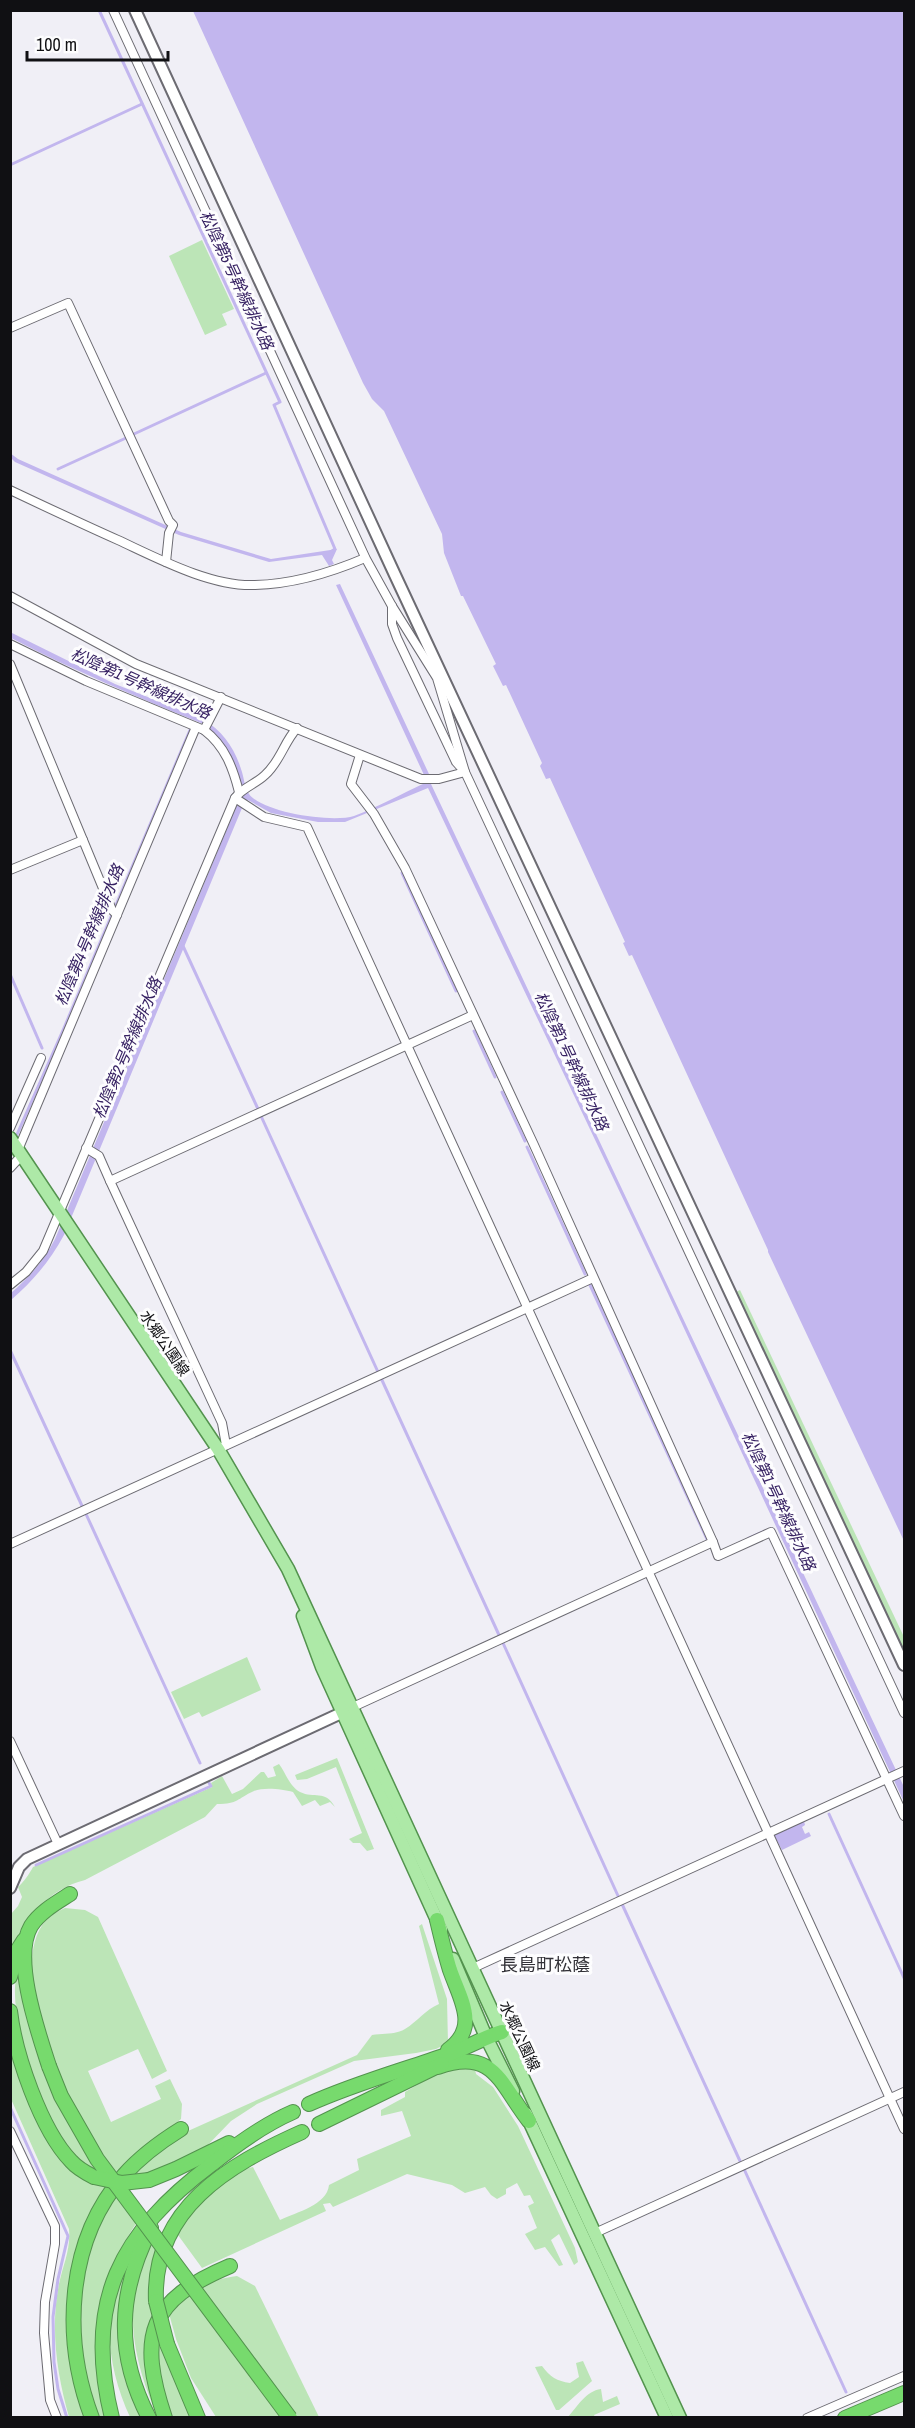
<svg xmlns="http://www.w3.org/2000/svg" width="915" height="2428" viewBox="0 0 915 2428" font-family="'Archivo Narrow','Noto Sans JP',sans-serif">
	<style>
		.green { fill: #bce5b7 }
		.water { fill: #c2b6ee }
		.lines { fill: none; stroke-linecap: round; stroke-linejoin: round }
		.stream { stroke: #c2b6ee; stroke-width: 3 }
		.street-casing { stroke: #6c6b72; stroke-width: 10 }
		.secondary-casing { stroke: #6c6b72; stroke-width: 14 }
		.primary-casing { stroke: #53934e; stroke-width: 15 }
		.highway-casing { stroke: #53934e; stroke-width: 16 }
		.street { stroke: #fff; stroke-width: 8 }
		.secondary { stroke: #fff; stroke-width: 10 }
		.primary { stroke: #ade9a7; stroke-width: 12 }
		.highway { stroke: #77da6d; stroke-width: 14 }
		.highway-bridge-casing { stroke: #53934e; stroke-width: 16; stroke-linecap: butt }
		.highway-bridge { stroke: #77da6d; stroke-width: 14 }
		.labels { text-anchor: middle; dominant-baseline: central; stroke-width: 6; stroke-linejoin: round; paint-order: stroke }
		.street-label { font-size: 15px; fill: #101013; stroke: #fdfdfe }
		.water-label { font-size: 16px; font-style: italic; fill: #372263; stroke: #fdfdfe }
		.quarter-label { font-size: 18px; fill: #323137; stroke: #fdfdfe }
	</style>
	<rect width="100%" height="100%" fill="#f0eff6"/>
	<g class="green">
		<polygon points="202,240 234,309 222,314 227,325 205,335 169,256"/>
		<polygon points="740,1290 904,1637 904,1652 736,1292"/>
		<polygon points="247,1657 261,1690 202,1717 199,1712 184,1719 171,1692"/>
		<polygon points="337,1758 374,1849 367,1851 360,1843 353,1843 349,1839 362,1833 336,1767 307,1779 297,1780 295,1775"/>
		<path d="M279,1764c7,9 10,22 21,28 14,7 25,-3 35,15l-5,-5 -10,4 -5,-6 -13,6 -9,-14c-11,-3 -29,-5 -39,-1 -18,8 -15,13 -37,13l-12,13 -120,63c-37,9 -60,39 -74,73v-39l7,-8 4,-9 -4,-10c5,-4 12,-14 15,-20l179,-80 -1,-4 11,-7 10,18 11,-5 18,-17h3l4,6 8,-2 -3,-9z"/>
		<path d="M65,1908l20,2 13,7 69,154 -15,8 -14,-30 -50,22 23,51 50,-23 -6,-13 15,-7 12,25 -1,15 -65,56c-16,-23 -32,-45 -44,-70 -22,-42 -62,-143 -26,-185 5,-5 12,-9 19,-12z"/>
		<path d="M422,1924l25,75 1,44 -12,6 -20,4 -62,8 -97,43 -26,17 -26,27 -49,24 -26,5 18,-18 40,-28 169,-76 15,-20c12,-2 23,0 33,-6 13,-8 20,-19 34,-25l-20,-78z"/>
		<path d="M20,1965c6,44 13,86 33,126 14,28 31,55 47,82 -11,-6 -21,-12 -29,-22 -27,-32 -71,-147 -51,-186z"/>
		<path d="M10,2040l14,45 65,96 19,6c-13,26 -29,52 -36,80 -11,46 6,104 14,150h-17c-12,-42 -19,-89 -10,-133 4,-19 12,-35 10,-55l-58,-130z"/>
		<path d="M463,2065l12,4 1,5 17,13 25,39 57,122 3,14 -4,3 -15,-31 -8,6 12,25 -4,1 -14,-19 -10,3 -10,-16 12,-6 -9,-22 6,-3 -4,-8 -6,1 -7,-13 -11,6v5l-9,5 -6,-4 -6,-8 -20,6 -13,-8 -45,-11 -74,33 -3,-4 -7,1 3,7 -124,57 -27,-37 12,-19 46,-40 20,-5 27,53c17,-8 47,-15 49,-35l30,-15 -2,-11 54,-23 -9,-25 -21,5v-6l24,-13v-5l43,-25z"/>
		<path d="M116,2194l21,28c-43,65 -49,120 -31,195l-8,1 -15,-45 -4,-64 9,-55 12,-33z"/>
		<path d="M150,2234l8,10 -5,24 5,142 -4,-2c-17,-40 -27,-84 -18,-128 4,-16 9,-31 14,-46z"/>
		<path d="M128,2259l-8,40 1,59 22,59h-13c-14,-30 -23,-66 -20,-100 2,-20 11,-40 18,-58z"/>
		<path d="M237,2276l18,10 64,131h-103l-25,-39 -15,-39 -8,-29c19,-19 43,-31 69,-34z"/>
		<path d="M158,2331l36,86h-23c-10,-29 -14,-55 -13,-86z"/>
		<path d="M583,2361l9,20 -33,29h-3l-21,-43 7,-1c8,11 15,15 28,17l9,-6 -3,-14z"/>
		<path d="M601,2389l2,13 14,-6 3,8 -26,11 1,2h-27c9,-10 18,-26 33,-28z"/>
	</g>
	<g class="water">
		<polygon points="193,11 904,11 904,1541 768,1252 768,1250 632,955 629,956 623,943 625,942 550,778 546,779 540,766 542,763 506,685 503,686 493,666 496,664 463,596 461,596 444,553 442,534 384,411 372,399 363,383"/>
		<polygon points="10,453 18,459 181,532 271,559 337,549 332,560 334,564 329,566 322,555 269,562 179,535 15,462 11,458"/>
		<path d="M340,584l89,190 2,10 473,1003v15l-241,-519 -235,-495 -83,34h-27l-47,-9 -23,-13 -6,8 -178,427c-14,26 -31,46 -53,65v-7c18,-16 33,-32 44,-54l182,-434 7,-10c-8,-29 -16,-56 -43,-72 -65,-26 -128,-53 -190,-85l-1,-6 105,52 88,35c21,13 32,30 39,53 2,7 3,16 7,22 14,19 84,29 105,22 24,-9 47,-22 71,-33l-1,-8 -88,-190z"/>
		<polygon points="804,1821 805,1825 802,1827 805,1834 809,1832 811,1836 782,1850 774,1835"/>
	</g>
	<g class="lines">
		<g class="stream">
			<polyline points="99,10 280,402 274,405 335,549 332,551"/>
			<polyline points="10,165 142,104"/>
			<polyline points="134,434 266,373"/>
			<polyline points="58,469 126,438"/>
			<polyline points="402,873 456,991"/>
			<polyline points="183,946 258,1109"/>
			<polyline points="10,974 42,1048"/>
			<polyline points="474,1031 495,1077"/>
			<polyline points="502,1092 525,1141"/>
			<polyline points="261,1116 378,1372"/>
			<polyline points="15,1139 64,1028 190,730"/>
			<polyline points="527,1147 585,1274"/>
			<polyline points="590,1285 707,1539"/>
			<polyline points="10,1350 83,1508"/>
			<polyline points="381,1378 499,1635"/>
			<polyline points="86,1514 200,1763"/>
			<polyline points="749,1538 765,1531"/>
			<polyline points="503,1643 619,1898"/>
			<polyline points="829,1814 904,1978"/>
			<polyline points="36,1865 211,1786 209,1783"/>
			<polyline points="622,1904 740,2161"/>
			<polyline points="10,2107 68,2236 58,2279 53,2317 54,2362 58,2389 67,2418"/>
			<polyline points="744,2169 846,2392"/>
		</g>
		<defs>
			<g id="street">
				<polyline points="10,328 68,303 169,521 173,525 169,533 166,562"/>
				<path d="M10,490c36,17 72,34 108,50 39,18 93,47 137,45 39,-1 75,-12 110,-27"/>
				<polyline points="10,596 136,664 421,779 439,779 465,772 437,678 392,606 366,559 113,10"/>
				<polyline points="392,606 392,624 397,638 456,762 465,772 904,1713"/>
				<path d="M10,644l76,37 118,49c21,16 29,38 35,62"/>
				<polyline points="10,664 112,910 117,915"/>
				<polyline points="204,730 221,697"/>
				<polyline points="235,798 264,817 307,827 904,2129"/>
				<polyline points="10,870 83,840"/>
				<polyline points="10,1128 41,1058"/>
				<polyline points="86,1148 99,1156 110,1181 222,1423 226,1445"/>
				<polyline points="18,1150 196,727"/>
				<polyline points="10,1168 22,1155"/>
				<polyline points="110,1181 473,1015"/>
				<path d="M10,1285l16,-13 17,-21 192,-453c8,-11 21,-14 30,-23 15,-13 19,-33 32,-47"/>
				<polyline points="713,1542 718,1556 771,1532 904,1816"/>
				<polyline points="10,1544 593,1278"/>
				<polyline points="353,1707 713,1542 534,1145 405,868 374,814 351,784 360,755"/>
				<polyline points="10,1741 58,1844"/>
				<polyline points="473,1968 904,1771"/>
				<polyline points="10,2131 55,2226 55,2244 45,2302 44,2333 50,2400 57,2418"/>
				<polyline points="595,2233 904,2092"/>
				<polyline points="807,2418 904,2376"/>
			</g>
			<g id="secondary">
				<polyline points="135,10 395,575 904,1665"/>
				<polyline points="10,1888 19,1867 27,1859 350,1709"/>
			</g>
			<g id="primary">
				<polyline points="10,1138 218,1449 288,1569 680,2418"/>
				<polyline points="303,1616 322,1667 441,1929"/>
				<polyline points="453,1959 486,2037 513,2091"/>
				<polyline points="526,2114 667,2418"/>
			</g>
			<g id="highway">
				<path d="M437,1920c4,17 8,34 13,50 10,29 30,57 -2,80"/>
				<polyline points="10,1977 17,1951 24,1940"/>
				<path d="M10,2011c5,43 31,119 61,150 6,7 15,12 23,16"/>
				<path d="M49,2066c-11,-34 -37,-108 -18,-140 9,-14 25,-23 39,-32"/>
				<path d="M438,2067c56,-20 62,17 91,54"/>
				<path d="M309,2104c44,-20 91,-33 137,-49 19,-6 36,-17 56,-23"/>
				<polyline points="319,2124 442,2064"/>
				<polyline points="149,2180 176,2169 229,2143"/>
				<path d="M156,2301c-4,-92 72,-136 146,-169"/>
				<polyline points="167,2344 198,2418"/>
				<path d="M92,2418c-30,-79 -26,-177 32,-243 16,-18 36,-33 57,-46"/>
				<path d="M112,2418c-29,-116 8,-185 100,-254 25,-20 51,-39 81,-52"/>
				<path d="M149,2418c-34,-65 -31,-126 2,-190"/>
				<path d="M165,2418c-28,-83 -16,-118 65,-152"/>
				<polyline points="845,2418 904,2393"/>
			</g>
		</defs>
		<use href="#street" class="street-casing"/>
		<use href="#secondary" class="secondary-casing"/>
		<use href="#primary" class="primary-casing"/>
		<use href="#highway" class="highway-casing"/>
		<use href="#street" class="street"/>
		<use href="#secondary" class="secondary"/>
		<use href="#primary" class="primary"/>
		<use href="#highway" class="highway"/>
		<defs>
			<g id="highway-bridge">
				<polyline points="49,2066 61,2096 97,2159 290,2418"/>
				<polyline points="94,2177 122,2183 149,2180"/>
				<polyline points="156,2301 167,2344"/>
			</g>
		</defs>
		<use href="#highway-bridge" class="highway-bridge-casing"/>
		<use href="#highway-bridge" class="highway-bridge"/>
	</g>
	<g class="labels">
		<g class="street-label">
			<text transform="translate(165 1343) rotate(56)">水郷公園線</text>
			<text transform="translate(520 2036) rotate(65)">水郷公園線</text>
		</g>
		<g class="water-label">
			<text transform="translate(237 280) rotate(65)">松陰第5号幹線排水路</text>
			<text transform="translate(141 683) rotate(24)">松陰第1号幹線排水路</text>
			<text transform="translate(89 935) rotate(-67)">松陰第4号幹線排水路</text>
			<text transform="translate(127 1048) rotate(-67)">松陰第2号幹線排水路</text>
			<text transform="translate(572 1061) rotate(65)">松陰第1号幹線排水路</text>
			<text transform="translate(779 1501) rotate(65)">松陰第1号幹線排水路</text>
		</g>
		<g class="quarter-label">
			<text x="545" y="1964">長島町松蔭</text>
		</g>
	</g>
	<rect width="915" height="2428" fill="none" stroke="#101013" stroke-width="24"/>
	<path d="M27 51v9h141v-9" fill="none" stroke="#101013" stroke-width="3"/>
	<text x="36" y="51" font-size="18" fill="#101013" stroke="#fdfdfe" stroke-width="4.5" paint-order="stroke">100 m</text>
</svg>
